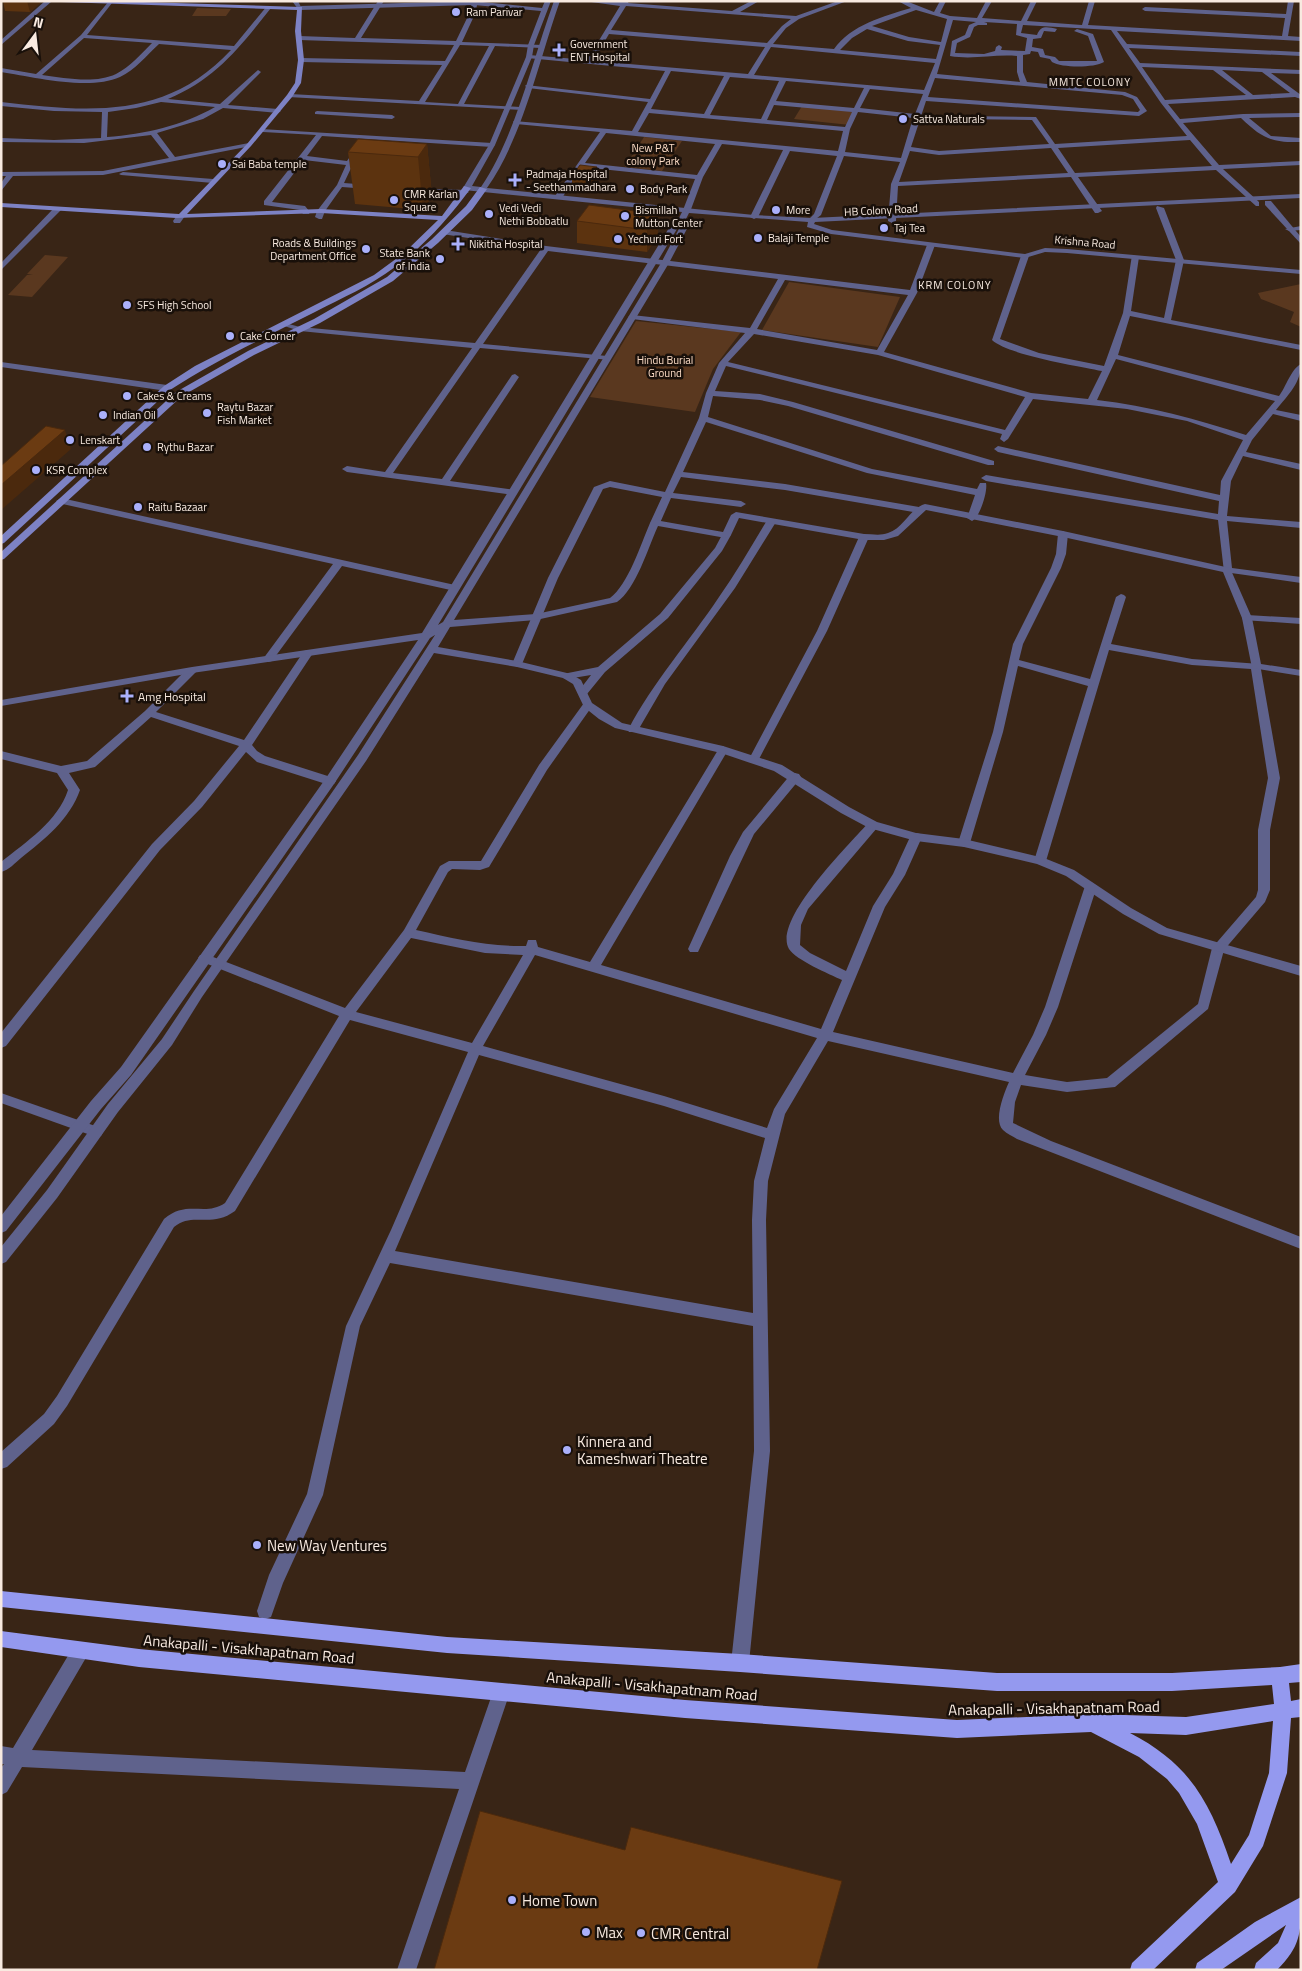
<svg xmlns="http://www.w3.org/2000/svg" width="1302" height="1971" viewBox="0 0 1302 1971" font-family="'Titillium Web',sans-serif">
	<style>
		.green { fill: #5a381f }
		.lines { fill: none; stroke-linecap: round; stroke-linejoin: round }
		.minor { fill: #5f628c; fill-rule: evenodd }
		.tertiary { fill: #5f628c; fill-rule: evenodd }
		.secondary { fill: #7d82c4; fill-rule: evenodd }
		.primary { fill: #9499ef; fill-rule: evenodd }
		.wall { fill: #5c330f }
		.shaded-wall { fill: #4b290d }
		.building { fill: #6b3b12; stroke: #4b290d }
		.poi-dot { fill: #aab0fb; stroke: #19100a; stroke-width: 2 }
		.labels { text-anchor: middle; dominant-baseline: central; stroke-width: 5; stroke-linejoin: round; paint-order: stroke }
		.far-poi-label { font-size: 11px; fill: #f8eae0; stroke: #19100a; text-anchor: start }
		.far-neighbourhood-label { font-size: 11px; letter-spacing: 1px; fill: #f8eae0; stroke: #19100a }
		.far-park-label { font-size: 11px; fill: #fcdcc6; stroke: #19100a }
		.far-street-label { font-size: 11px; fill: #f8eae0; stroke: #19100a }
		.poi-label { font-size: 12px; fill: #f8eae0; stroke: #19100a; text-anchor: start }
		.near-poi-label { font-size: 15px; fill: #f8eae0; stroke: #19100a; text-anchor: start }
		.near-street-label { font-size: 15px; fill: #f8eae0; stroke: #19100a }
	</style>
	<rect width="100%" height="100%" fill="#392516"/>
	<g class="green">
		<polygon points="197,8 231,9 226,16 192,16"/>
		<polygon points="802,106 857,112 850,125 794,119"/>
		<polygon points="644,137 682,141 662,171 625,167"/>
		<polygon points="45,255 68,257 32,297 8,295 27,275 33,275 27,274"/>
		<polygon points="789,282 900,297 878,347 762,330"/>
		<polygon points="1301,284 1301,327 1290,322 1294,312 1261,299 1258,293"/>
		<polygon points="636,321 741,332 713,369 695,412 590,397"/>
	</g>
	<g class="lines">
		<g class="minor">
			<polygon points="45,1 51,2 1,45 1,40"/>
			<path d="M109,1l3,2 -25,32 147,11 33,-40h4v2c-31,39 -55,71 -103,91l52,5 38,-34 3,2 -33,33 50,4 3,2 -3,2 -55,-5 -20,11 -46,14 18,24 74,-14 2,1v2l-148,29 -90,1 -12,15v-8l5,-7h-5v-4l102,-1 66,-13 -18,-23 -67,8 -83,-1v-4l53,2 47,-2 1,-26 -48,-1 -53,-5v-4c88,10 165,18 230,-52l-72,-6c-12,11 -24,26 -39,33 -31,14 -86,0 -119,-5v-4l35,6 45,-39zM84,38l68,5c-11,11 -22,24 -36,31 -21,10 -51,4 -74,1zM161,102l54,5c-33,19 -70,27 -108,30l1,-25 28,-4z"/>
			<polygon points="292,1 298,1 302,9 298,9"/>
			<path d="M378,1h6l-23,37 95,3 13,-27 3,-13h6l-3,13 -13,28 81,3 -2,3 -46,-2 -31,58 56,3 3,2 -1,1 -234,-13v-2l2,-1 129,7 23,-36 -141,-3 -3,-2 3,-2 144,3 9,-16 -155,-5 -3,-2 3,-2 56,2zM460,45l29,1 -31,58 -33,-2z"/>
			<path d="M584,1h45l-1,2 104,8 19,-10h8l-19,11 56,4 42,-15h9l-48,18 -13,9 -13,16 61,5c17,-24 50,-33 77,-41l-13,-7h8l28,11 6,-11h6l-6,12 10,3 27,2 9,-17h6l-10,17 39,3 10,-20h6l-10,20 55,4 7,-24h6l-7,24 194,11 3,-18 -140,-7 -3,-2 3,-2 141,7 2,-13h6l-6,35 13,1v4l-184,-10 10,13 174,8v4l-172,-8 11,15 161,7v4l-30,-1 30,22v4l-6,-2 -127,7 12,15 63,-5 58,-1v4l-52,1 22,18 30,2v4c-30,1 -39,-4 -60,-24l-58,5 36,42 82,-4v4l-78,4 36,33v4h-3l-40,-36 -138,7 24,34 -4,2h-3l-24,-36 -173,9 -2,35 -4,2 -4,-2 3,-37 9,-22 -56,-6 -23,59 -9,7 -4,-2 6,-6 23,-58 -47,-5 -32,66 -4,2 -4,-2 33,-67 -61,-6 -19,33 -13,35 -7,-2 12,-31 -113,-12 -20,31h-3l-4,-2 45,-64 -84,-8 -3,-2 1,-1 118,10 16,-29 -120,-14 -3,-2 1,-1 124,14 15,-28 -138,-13 -1,-1 3,-2 58,5 33,-54zM626,6l165,13 -9,7 -15,17 -156,-13zM916,10l31,9 -6,23 -32,-5 -37,-11zM953,20l23,2 -7,3 -4,10 -13,6 -2,15c23,4 44,-2 67,0v16l3,10 -83,-8zM984,22l33,2 -1,11 11,3 -2,13 -24,-1 1,-3 -3,-2 -3,2 -1,4 -11,3 -29,-1 2,-10 13,-6 4,-10 4,-2h9v-2zM1023,25l88,5 50,73 26,33 -132,8 -19,-27 -75,-1 -3,2 1,1 73,1 17,24 -110,7 -28,-4 15,-46 213,15 8,-5 -10,-14 -12,-5 -98,-10 -4,-10v-17l7,-1 1,-3 7,1 2,5 10,2 2,3c10,6 42,6 52,0l-11,-28 -16,-5 -3,2 14,5 9,25h-38l-4,-4 -10,-2 -2,-6 -11,-2 1,-8 8,-1 3,-7 11,1 2,-3c-10,-2 -16,-4 -20,6l-16,-2zM867,29l41,12 32,4 -4,14 -96,-9 12,-12zM609,34l156,13 -17,27 -155,-13zM771,47l164,16 -11,27 -170,-15zM1142,67l71,3 33,25 -81,5zM1222,70l40,2 28,21 -37,2zM671,71l53,5 -20,38 -53,-5zM730,77l49,4 -18,38 -51,-4zM935,78l187,17 11,4 7,11 -2,2 -210,-15zM786,81l78,7 -10,20 -78,-7zM870,89l53,5 -8,20 -55,-6zM774,105l78,7 -7,15 -78,-7zM858,112l55,6 -12,40 -56,-6 5,-23zM649,113l194,18 -5,20 -200,-19zM606,133l109,11 -18,31 -112,-12zM1190,140l22,26 -137,7 -17,-25zM1051,148l17,25 -169,9 11,-31 29,4z"/>
			<polygon points="317,111 392,115 395,117 392,119 315,114 315,112"/>
			<polygon points="261,129 492,143 495,145 492,147 322,136 307,156 347,161 351,155 355,155 354,162 368,165 365,167 352,166 344,183 369,185 373,187 369,189 342,187 325,211 322,219 319,219 315,217 317,211 337,185 346,165 304,160 272,202 305,206 310,212 309,214 303,214 300,210 264,205 264,201 316,135 263,132 261,131"/>
			<polygon points="123,172 213,179 217,181 213,183 121,175 119,174"/>
			<polygon points="411,188 465,190 469,192 465,194 414,192 411,192"/>
			<path d="M1157,206l7,2 20,52 -13,60 130,25v5l-171,-34 -12,39 161,41c7,-9 12,-27 22,-32 0,19 -13,31 -25,46l25,5v6l-28,-7 -21,26 -6,12 55,12v6l-58,-14 -12,25 -4,35 74,6v6l-74,-7 5,47 69,9v6l-77,-11 -6,-52 -232,-39 -5,-3 5,-3 232,39 1,-13 -221,-49 -4,-3 4,-3 222,49 1,-14 22,-41 -56,-19 -60,-12 -94,-10 -25,40 -4,3 -4,-3 2,-5 -276,-68 -11,25 45,3 33,8 201,59v4h-6l-200,-59 -28,-6 -47,-4 -5,21 164,52 105,20 3,-6h6c2,8 -6,34 -14,38l-5,-3 8,-23 -108,-22 -161,-51 -23,50 102,12 134,23 5,3 -5,3 -134,-23 -104,-13 -8,16 68,8 5,3 -5,3 -70,-9 -11,25 -5,3 -5,-3 12,-26 -52,-10 -7,2 -45,89 -36,86 -5,3 -5,-3 36,-86 46,-91 16,-6 55,11 34,-74 7,-25 13,-30 26,-30 -113,-14 -4,-2 4,-2 118,13 28,-49 -230,-28 -65,93 124,12h3v4l-130,-12 -87,125 49,6 70,-104 3,-1 4,3 -69,104 66,9v4l-3,1 -166,-23 -5,-3 5,-3 38,6 87,-124 -172,-17 -19,-6 4,-2 15,4 175,16 66,-94 -99,-15 -1,-2 4,-2 101,16 364,44 17,-45 4,-2 4,2 -18,48 -33,59 147,41 57,6 14,-28c-24,-5 -94,-16 -110,-31l29,-84 4,-2 4,2 -29,83 39,14 65,13 19,-53 9,-58 7,2 -8,54 33,7 12,-58 -20,-52zM785,280l123,15 -31,55 -120,-21zM754,334l124,21 147,42 -20,33 -277,-68zM1116,359l159,42 -29,34c-50,-16 -97,-29 -149,-35z"/>
			<polygon points="55,207 62,209 1,270 1,263"/>
			<polygon points="1301,226 1301,230 1289,231 1285,229"/>
			<polygon points="1,362 167,385 171,388 167,391 1,367"/>
			<polygon points="61,498 455,585 460,588 455,591 342,566 272,661 268,662 263,659 333,564 58,503 56,501"/>
			<path d="M771,519l5,3 -41,66 -70,96 -28,48h-8l-1,-2c25,-48 61,-88 91,-133 17,-24 32,-50 47,-75z"/>
			<path d="M1063,531l5,3 -2,20 -5,14 -38,76 -4,16 71,19 26,-82 5,-3 3,1 2,2 -15,47 81,15 68,5 20,114 -10,52v60l-5,12 -41,48 -16,59 -93,78 -48,5 -46,-7 -6,17 -2,21 38,18 250,96v12l-284,-110c-4,-3 -10,-5 -14,-9 -10,-9 1,-37 6,-48l-181,-41 -43,73 -17,67 -2,39 4,231 -21,212 -3,6 -6,3 -6,-3 -3,-6 23,-212 -1,-125 -363,-63 -30,63 -37,169 -40,88 -12,34 -6,2 -6,-2 -2,-6 12,-36 38,-81 39,-168 45,-96 77,-178 -118,-32 -115,191c-25,18 -42,0 -61,16l-107,179 -13,18 -47,43 -6,2v-17l43,-38 13,-18 107,-177c23,-20 41,-2 61,-16l114,-187 -139,-55 -2,-3 2,-3h8l137,53 59,-78 36,-64 9,-5h32l58,-96 45,-62 4,-1 5,3 -46,65 -58,97 -9,3 -28,-1 -4,3 -32,58c36,8 72,17 110,16l2,-6h8l2,7 52,15 128,-212 5,-4 5,4 -127,215 220,64 21,-49c-13,-6 -46,-20 -53,-31 -17,-29 61,-105 80,-127l4,-1 6,4 -2,3 -69,81 -7,16 -1,20 10,8 36,18 27,-65 20,-32 17,-37 6,-4 4,1 2,3 -17,38 -20,32 -52,125 180,41 20,-38 12,-28 40,-121 6,-4 6,4 -39,121 -12,28 -21,40 42,7 40,-4 91,-74 14,-56 44,-51 2,-7v-60l10,-52 -17,-109 -59,-4 -83,-15 -63,211 -6,4 -6,-4 54,-175 -70,-20 -15,66 -33,111 -6,4 -6,-4 35,-111 20,-88 38,-76 5,-14 2,-20zM411,938l74,15 38,2 -51,88 -116,-31zM535,955l282,83 -43,71 -7,19 -103,-32 -181,-50zM479,1055l185,51 101,32 -11,43 -2,39 1,93 -358,-62z"/>
			<polygon points="726,532 731,535 722,551 668,618 605,672 587,694 579,694 578,692 591,675 567,679 563,678 562,676 563,674 598,667 660,614 715,548 723,533"/>
			<polygon points="864,534 869,537 827,631 759,759 754,763 750,762 749,759 817,631 859,537"/>
			<polygon points="1247,615 1301,618 1301,624 1243,620 1242,618"/>
			<path d="M308,650l5,3 -61,92 5,6 8,5 69,22 2,3 -2,3h-8l-69,-22 -11,-10 -44,55 -42,43 -154,196 -5,2v-15l151,-189 42,-43 45,-55 -88,-29 -56,50 -26,6 11,17c-10,29 -36,50 -59,68 -6,5 -12,12 -20,14v-10c25,-20 57,-41 67,-72l-11,-17 -56,-14v-8l60,15 26,-5 58,-50 43,-43h8l1,2 -1,2 -40,40 88,28 60,-89z"/>
			<polygon points="795,773 799,774 801,777 799,780 754,834 698,952 690,952 688,949 730,856 743,832 791,774"/>
			<polygon points="1,1093 101,1128 103,1132 101,1136 96,1137 1,1103"/>
			<polygon points="81,1642 87,1644 89,1650 87,1656 32,1750 465,1772 495,1686 501,1683 507,1686 510,1692 416,1970 397,1970 459,1789 22,1767 7,1792 1,1795 1,1768 4,1764 1,1764 1,1746 13,1748 75,1644"/>
		</g>
		<g class="tertiary">
			<path d="M473,1l69,7 3,-7h6l-17,44 -2,12 -37,88 -23,41 9,1c34,-49 52,-129 73,-186h6c-21,59 -37,136 -73,187l267,27 58,3 489,-24v4l-486,24 -1,2 18,6 193,24 20,-6 22,1 234,21v4l-234,-21 -22,-1 -20,6 -194,-24 -24,-7 1,-5 -119,-9 -4,8 4,4 -20,38 -215,357 82,-6 74,-16c18,-13 31,-54 40,-75l5,-3 68,12 8,-17 5,-3 128,22c8,0 16,2 24,-1 16,-5 21,-24 37,-29l138,27 167,37 22,50 9,46 40,6v6l-49,-8 -10,-50 -19,-46 -160,-35 -137,-27 -28,26 -14,4h-20l-125,-22 -8,17 -5,3 -68,-12c-10,22 -22,63 -41,76l-81,18 -86,7 -12,20 79,14 54,13 10,6 11,23 30,20 101,23 59,19 67,42 28,15 39,11 48,6 80,19 30,12 57,38 36,20 134,38v10l-142,-42 -36,-20 -57,-38 -29,-12 -73,-17 -48,-6 -47,-13 -28,-15 -67,-42 -53,-18 -106,-25 -16,-9 -15,-12 -11,-23 -10,-6 -46,-11 -83,-14 -68,108 -164,236 -30,48 -54,67 -61,86 -51,64 -5,2v-17l46,-57 61,-86 54,-65 32,-48 164,-236 77,-120 -5,3 -96,146 -203,291 -30,34 -95,122 -5,2v-17l90,-115 30,-34 205,-289 92,-138 -226,33 -191,33v-6l191,-33 230,-34 250,-410 6,-3 4,-8 -218,-22 -1,-2 26,-43 37,-88 2,-12 13,-34 -67,-6 -174,5 -3,-2 3,-2zM680,224l1,1 -20,38 -218,359 -5,3z"/>
			<polygon points="1265,201 1271,201 1301,237 1301,244 1265,205"/>
			<polygon points="178,214 185,216 180,223 174,223 173,221"/>
		</g>
		<g class="secondary">
			<path d="M31,1h80l191,6 -1,24 3,29 -3,23 -9,14 -41,49 -64,68 134,-5 121,7 22,-30 7,2c-22,30 -46,57 -76,79 -25,19 -53,31 -80,45 -49,25 -99,48 -145,78l-166,153 -3,1v-8l163,-150 31,-20 179,-91 30,-22 34,-33 -117,-7 -145,5 -175,-11v-4l178,11 68,-70 40,-49 8,-12 3,-23 -3,-29 2,-21z"/>
			<polygon points="480,187 487,189 472,210 438,243 393,281 320,323 254,355 182,396 4,559 1,560 1,552 176,392 248,351 314,319 387,277 432,239 466,206"/>
		</g>
		<g class="primary">
			<path d="M1,1591l446,46 293,17 257,19h175l108,-6 21,-3v18l-12,1 2,18 10,-2v18l-10,1 -4,55 -24,73 -28,46 -82,78h-23l2,-7 86,-81 -21,-58 -18,-31 -12,-14 -28,-22 -48,-25 -134,6 -272,-20 -546,-51 -138,-20v-16l138,18 546,51 272,20 136,-6 93,3 88,-13 -2,-19 -100,6h-175l-257,-19 -293,-19 -446,-46zM1273,1721l-4,52 -20,62 -18,29c-21,-62 -41,-100 -101,-131l56,2z"/>
			<path d="M1301,1897c0,34 1,48 -24,73h-23l2,-7 22,-20 8,-18 -65,45h-26l2,-7 58,-41z"/>
		</g>
	</g>
	<g class="wall">
		<polygon points="3,1 39,1 40,3 30,12 5,11"/>
		<polygon points="427,144 432,196 423,210 355,204 348,152"/>
		<polygon points="580,165 597,181 589,193 572,191 572,176"/>
		<polygon points="658,214 658,236 647,252 577,243 577,221"/>
	</g>
	<g class="shaded-wall">
		<polygon points="27,1 39,1 40,3 30,12"/>
		<polygon points="427,144 432,196 423,210 418,157"/>
		<polygon points="597,167 597,181 589,193 588,178"/>
		<polygon points="658,214 658,236 647,252 647,230"/>
		<polygon points="65,430 71,449 1,510 1,485"/>
	</g>
	<g class="building">
		<polygon points="358,139 427,144 418,157 348,152"/>
		<polygon points="580,165 597,167 588,178 572,176"/>
		<polygon points="589,205 658,214 647,230 577,221"/>
		<polygon points="46,426 65,430 1,485 1,466"/>
		<polygon points="480,1811 625,1850 631,1827 842,1881 817,1970 434,1970"/>
	</g>
	<g class="poi-dot">
		<circle cx="456" cy="12" r="5"/>
		<path d="M556.5 42.5h5v5h5v5h-5v5h-5v-5h-5v-5h5z"/>
		<circle cx="903" cy="119" r="5"/>
		<circle cx="222" cy="164" r="5"/>
		<path d="M512.5 172.5h5v5h5v5h-5v5h-5v-5h-5v-5h5z"/>
		<circle cx="630" cy="189" r="5"/>
		<circle cx="394" cy="200" r="5"/>
		<circle cx="776" cy="210" r="5"/>
		<circle cx="489" cy="214" r="5"/>
		<circle cx="625" cy="216" r="5"/>
		<circle cx="884" cy="228" r="5"/>
		<circle cx="758" cy="238" r="5"/>
		<circle cx="618" cy="239" r="5"/>
		<path d="M455.5 236.5h5v5h5v5h-5v5h-5v-5h-5v-5h5z"/>
		<circle cx="366" cy="249" r="5"/>
		<circle cx="440" cy="259" r="5"/>
		<circle cx="127" cy="305" r="5"/>
		<circle cx="230" cy="336" r="5"/>
		<circle cx="127" cy="396" r="5"/>
		<circle cx="207" cy="413" r="5"/>
		<circle cx="103" cy="415" r="5"/>
		<circle cx="70" cy="440" r="5"/>
		<circle cx="147" cy="447" r="5"/>
		<circle cx="36" cy="470" r="5"/>
		<circle cx="138" cy="507" r="5"/>
		<path d="M124.5 688.5h5v5h5v5h-5v5h-5v-5h-5v-5h5z"/>
		<circle cx="567" cy="1450" r="5"/>
		<circle cx="257" cy="1545" r="5"/>
		<circle cx="512" cy="1900" r="5"/>
		<circle cx="586" cy="1932" r="5"/>
		<circle cx="641" cy="1933" r="5"/>
	</g>
	<g class="labels">
		<g class="far-poi-label">
			<text x="466" y="12">Ram Parivar</text>
			<text x="570" y="44">Government<tspan x="570" dy="13">ENT Hospital</tspan></text>
			<text x="913" y="119">Sattva Naturals</text>
			<text x="232" y="164">Sai Baba temple</text>
			<text x="526" y="174">Padmaja Hospital<tspan x="526" dy="13">- Seethammadhara</tspan></text>
			<text x="640" y="189">Body Park</text>
			<text x="404" y="194">CMR Karlan<tspan x="404" dy="13">Square</tspan></text>
			<text x="499" y="208">Vedi Vedi<tspan x="499" dy="13">Nethi Bobbatlu</tspan></text>
			<text x="635" y="210">Bismillah<tspan x="635" dy="13">Mutton Center</tspan></text>
			<text x="786" y="210">More</text>
			<text x="894" y="228">Taj Tea</text>
			<text x="768" y="238">Balaji Temple</text>
			<text x="628" y="239">Yechuri Fort</text>
			<text x="356" y="243" text-anchor="end">Roads &amp; Buildings<tspan x="356" dy="13">Department Office</tspan></text>
			<text x="469" y="244">Nikitha Hospital</text>
			<text x="430" y="253" text-anchor="end">State Bank<tspan x="430" dy="13">of India</tspan></text>
			<text x="137" y="305">SFS High School</text>
			<text x="240" y="336">Cake Corner</text>
			<text x="137" y="396">Cakes &amp; Creams</text>
			<text x="217" y="407">Raytu Bazar<tspan x="217" dy="13">Fish Market</tspan></text>
			<text x="113" y="415">Indian Oil</text>
			<text x="80" y="440">Lenskart</text>
			<text x="157" y="447">Rythu Bazar</text>
			<text x="46" y="470">KSR Complex</text>
			<text x="148" y="507">Raitu Bazaar</text>
		</g>
		<g class="far-neighbourhood-label">
			<text x="1090" y="82">MMTC COLONY</text>
			<text x="955" y="285">KRM COLONY</text>
		</g>
		<g class="far-park-label">
			<text x="653" y="148">New P&amp;T<tspan x="653" dy="13">colony Park</tspan></text>
			<text x="665" y="360">Hindu Burial<tspan x="665" dy="13">Ground</tspan></text>
		</g>
		<g class="far-street-label">
			<text transform="translate(881 210) rotate(-3)">HB Colony Road</text>
			<text transform="translate(1085 242) rotate(5)">Krishna Road</text>
		</g>
		<g class="poi-label">
			<text x="138" y="696">Amg Hospital</text>
		</g>
		<g class="near-poi-label">
			<text x="577" y="1441">Kinnera and<tspan x="577" dy="17">Kameshwari Theatre</tspan></text>
			<text x="267" y="1545">New Way Ventures</text>
			<text x="522" y="1900">Home Town</text>
			<text x="596" y="1932">Max</text>
			<text x="651" y="1933">CMR Central</text>
		</g>
		<g class="near-street-label">
			<text transform="translate(249 1649) rotate(5)">Anakapalli - Visakhapatnam Road</text>
			<text transform="translate(652 1686) rotate(5)">Anakapalli - Visakhapatnam Road</text>
			<text transform="translate(1054 1708) rotate(-1)">Anakapalli - Visakhapatnam Road</text>
		</g>
	</g>
	<rect width="1302" height="1971" fill="none" stroke="#f8eae0" stroke-width="5"/>
	<g transform="translate(35 35) rotate(15)" stroke="#19100a" stroke-width="4" paint-order="stroke">
	<path d="M0-4L9 19L0 12L-9 19Z" fill="#f8eae0"/>
	<text y="-8" font-size="14" font-weight="bold" text-anchor="middle" fill="#f8eae0">N</text>
	</g>
</svg>
